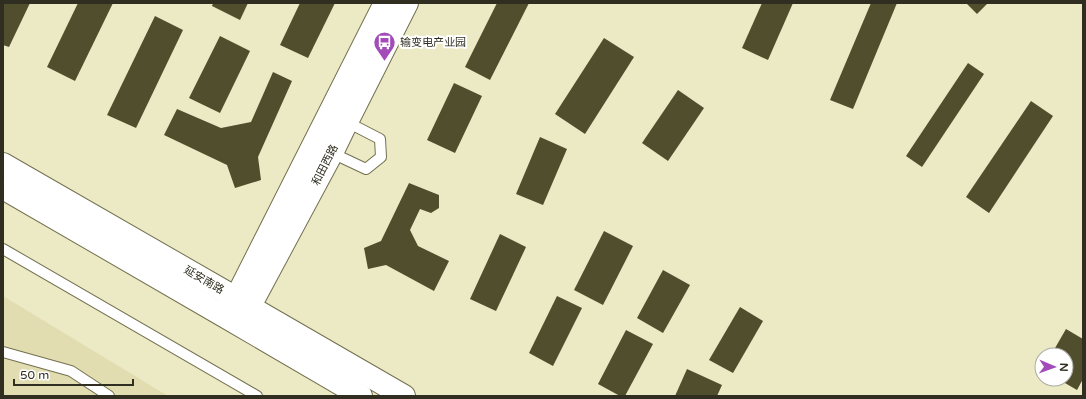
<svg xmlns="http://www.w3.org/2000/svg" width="1086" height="399" viewBox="0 0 1086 399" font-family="'Varela Round','Noto Sans SC',sans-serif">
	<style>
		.built { fill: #e1ddb1 }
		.building { fill: #514e2e }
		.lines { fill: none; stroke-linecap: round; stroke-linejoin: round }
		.lane-casing { stroke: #73704f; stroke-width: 12 }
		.secondary-casing { stroke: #73704f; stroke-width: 24 }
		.lane { stroke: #fff; stroke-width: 10 }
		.secondary { stroke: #fff; stroke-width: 22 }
		.labels { text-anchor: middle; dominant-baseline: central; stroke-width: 4; stroke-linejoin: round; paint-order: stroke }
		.poi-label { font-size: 11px; fill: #2f2e20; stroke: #fff; text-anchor: start }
		.street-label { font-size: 11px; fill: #2f2e20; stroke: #fff }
	</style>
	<rect width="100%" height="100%" fill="#eceac5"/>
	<polygon class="built" points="3,296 168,396 3,396"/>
	<g class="building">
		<polygon points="3,3 30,3 9,47 3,45"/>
		<polygon points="78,3 113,3 75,81 47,67"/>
		<polygon points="213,3 248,3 240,20 212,6"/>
		<polygon points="300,3 335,3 308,58 280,45"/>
		<polygon points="497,3 529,3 490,80 465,67"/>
		<polygon points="762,3 793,3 768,60 742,48"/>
		<polygon points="871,3 897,3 853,109 830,100"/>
		<polygon points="966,3 988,3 977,14"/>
		<polygon points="155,16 183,30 136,128 107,115"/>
		<polygon points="220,36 250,51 220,113 189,98"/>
		<polygon points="604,38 634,57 585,134 555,114"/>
		<polygon points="968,63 984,74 922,167 906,156"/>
		<polygon points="273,72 292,81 258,157 261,180 235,188 227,165 164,135 177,109 221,128 251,122"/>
		<polygon points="454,83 482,96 455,153 427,140"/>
		<polygon points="678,90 704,108 668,161 642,143"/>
		<polygon points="1031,101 1053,116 989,213 966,197"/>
		<polygon points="540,137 567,149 543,205 516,194"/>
		<polygon points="409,183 439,195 439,208 431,213 420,209 410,230 418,246 449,261 434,291 386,265 368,269 364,248 381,241"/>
		<polygon points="604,231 633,246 603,305 574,290"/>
		<polygon points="500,234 526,247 496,311 470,299"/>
		<polygon points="663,270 690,285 663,333 637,318"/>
		<polygon points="557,296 582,308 553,366 529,353"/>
		<polygon points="740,307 763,321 733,373 709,360"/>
		<polygon points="1066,329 1083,339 1083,379 1077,390 1058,379 1066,379 1066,355 1051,355"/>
		<polygon points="626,330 653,344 625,396 620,396 598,384"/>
		<polygon points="687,369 722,385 717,396 675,396"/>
	</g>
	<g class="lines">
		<defs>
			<g id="lane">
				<polyline points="332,153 366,169 381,157 380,139 347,122"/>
				<polyline points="3,249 257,396"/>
				<polyline points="3,352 71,371 109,396"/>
			</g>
			<g id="secondary">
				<polyline points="3,164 236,298 250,307 404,396"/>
				<polyline points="3,188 224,316 361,396"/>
				<polyline points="228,310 236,298 385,3"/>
				<polyline points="243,319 332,153 347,122 407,3"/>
			</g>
		</defs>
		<use href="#lane" class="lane-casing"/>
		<use href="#secondary" class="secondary-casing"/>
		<use href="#lane" class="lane"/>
		<use href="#secondary" class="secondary"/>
	</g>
	<defs>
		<symbol id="bus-pin" viewBox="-11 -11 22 30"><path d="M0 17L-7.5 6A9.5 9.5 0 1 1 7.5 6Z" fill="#a24bb9" stroke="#fff"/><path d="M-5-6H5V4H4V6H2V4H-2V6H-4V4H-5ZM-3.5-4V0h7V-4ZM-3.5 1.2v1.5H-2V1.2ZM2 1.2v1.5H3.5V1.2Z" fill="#fff"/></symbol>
	</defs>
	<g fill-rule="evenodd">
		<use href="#bus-pin" x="372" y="30" width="25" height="34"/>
	</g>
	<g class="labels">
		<g class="poi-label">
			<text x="400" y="42">输变电产业园</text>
		</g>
		<g class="street-label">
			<text transform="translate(325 165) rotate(-63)">和田西路</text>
			<text transform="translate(204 280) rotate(30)">延安南路</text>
		</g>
	</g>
	<rect width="1086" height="399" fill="none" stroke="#2f2e20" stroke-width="8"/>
	<g transform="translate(1054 367) rotate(92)"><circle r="19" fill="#ffffff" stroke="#acaba6"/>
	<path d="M0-3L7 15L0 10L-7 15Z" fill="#a24bb9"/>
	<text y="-6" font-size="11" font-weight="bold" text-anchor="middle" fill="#2f2e20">N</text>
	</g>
	<path d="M14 379v6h119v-6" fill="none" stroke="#2f2e20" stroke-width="2"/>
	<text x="20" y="379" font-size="12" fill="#2f2e20" stroke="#ffffff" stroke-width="3" paint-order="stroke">50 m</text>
</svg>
